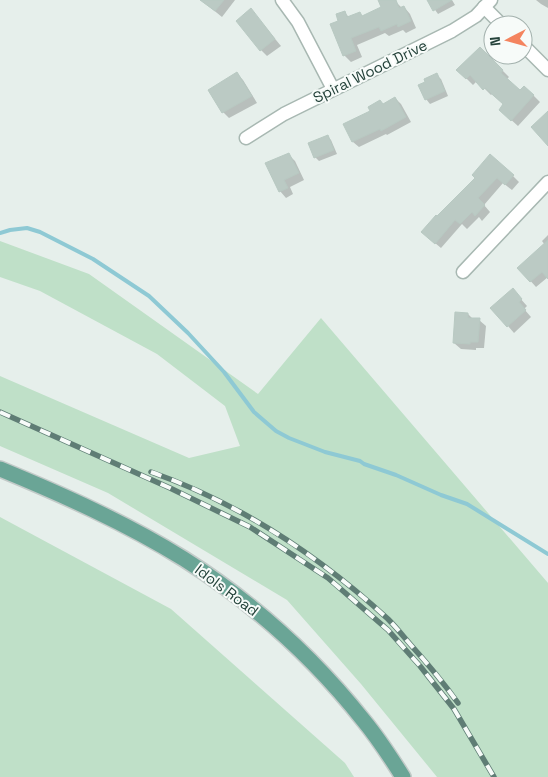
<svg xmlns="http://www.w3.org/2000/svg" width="548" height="777" viewBox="0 0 548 777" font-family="'Space Grotesk',sans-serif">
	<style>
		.green { fill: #bfe0c8 }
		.shadow { fill: #0003 }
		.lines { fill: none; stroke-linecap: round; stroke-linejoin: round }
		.stream { stroke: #8ec9d4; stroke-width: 4 }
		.building { fill: #bbcac4; stroke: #b8c9c2 }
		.minor-casing { stroke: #a8b8b2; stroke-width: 15 }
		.major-casing { stroke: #c2cac8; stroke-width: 18 }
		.minor { stroke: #fff; stroke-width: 12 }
		.major { stroke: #6aa596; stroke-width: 15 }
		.rail-casing { stroke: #5f7d75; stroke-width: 5.5 }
		.rail { stroke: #f7fbf9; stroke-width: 4; stroke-dasharray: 11; stroke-linecap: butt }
		.labels { text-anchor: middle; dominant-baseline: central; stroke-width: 4; stroke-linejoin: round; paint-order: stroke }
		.street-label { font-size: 15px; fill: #24423a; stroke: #f7fbf9 }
	</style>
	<rect width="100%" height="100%" fill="#e6efeb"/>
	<g class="green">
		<polygon points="0,241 89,274 258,394 321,318 548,583 548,777 437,777 361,684 287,600 108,493 0,446 0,376 189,458 240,446 225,406 157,354 40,291 0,277"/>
		<polygon points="0,517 171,609 345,763 354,777 0,777"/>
	</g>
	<g class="shadow">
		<polygon points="201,0 235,0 222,17"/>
		<polygon points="380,0 395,1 402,8 404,7 410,14 416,28 406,33 403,30 389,36 385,33 357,45 362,57 351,62 344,55 340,22 344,12 350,18 360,14 363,17 383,7"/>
		<polygon points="428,0 452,0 455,5 438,14"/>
		<polygon points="536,0 548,0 548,8 541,4"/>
		<polygon points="251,10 281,46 267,56 261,50"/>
		<polygon points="480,48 509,77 506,80 520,92 533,95 540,102 518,126 507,116 505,105 492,94 491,95 477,81 473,85 458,70"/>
		<polygon points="237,74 243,80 257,103 229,118 223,112"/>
		<polygon points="436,75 441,79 448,96 430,104 426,99"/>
		<polygon points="395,98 401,104 411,122 387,135 386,134 359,147 353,142 345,125"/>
		<polygon points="327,136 331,140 337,154 319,161 315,157"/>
		<polygon points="289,155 295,161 304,180 290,187 293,194 286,198 280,191"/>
		<polygon points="513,176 519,182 512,190 503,183 484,205 490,212 482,221 479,217 467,229 462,224 441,248 429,238 437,218 476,178"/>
		<polygon points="548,235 548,277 536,287 519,268 545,245 542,241"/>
		<polygon points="519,297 527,306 524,309 531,317 514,333 508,326"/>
		<polygon points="468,314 473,319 479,320 486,326 484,348 476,348 476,350 461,349 454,343"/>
	</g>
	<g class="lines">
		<polyline class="stream" points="0,233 10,230 27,228 40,232 93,259 149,296 188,333 224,372 254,412 276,431 289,438 325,452 360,461 364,464 396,475 441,495 467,504 548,554"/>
	</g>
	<g class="building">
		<polygon points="200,0 224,0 215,11"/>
		<polygon points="378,0 396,0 399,8 404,6 411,21 398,27 397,24 381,31 379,27 351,38 356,51 343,56 330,24 338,21 336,14 345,11 347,17 360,12 362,16 381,7"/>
		<polygon points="427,0 452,0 433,11"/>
		<polygon points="251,8 275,39 260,51 236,21"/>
		<polygon points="480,47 503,70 501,73 520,90 524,86 534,95 511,121 499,110 503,104 485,88 483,90 470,75 466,79 456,70"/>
		<polygon points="237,72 252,96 222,113 208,90"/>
		<polygon points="437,73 445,91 425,100 418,85 425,82 424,79"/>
		<polygon points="395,97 406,117 381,131 380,129 352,142 343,124 370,111 368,107 380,100 383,104"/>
		<polygon points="548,111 548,146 531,127"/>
		<polygon points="328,135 334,150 314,158 308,143"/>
		<polygon points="289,153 299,173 284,180 288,188 279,192 265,163"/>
		<polygon points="490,154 514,175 505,185 497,178 478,198 485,205 475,216 472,212 460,224 455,220 435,244 421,232 436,215 437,216 475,178 472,175"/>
		<polygon points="548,240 548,279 542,272 530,282 517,268"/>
		<polygon points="513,288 522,299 519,302 526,310 507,327 490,308"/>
		<polygon points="455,312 468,313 468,318 480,318 478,342 470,342 470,344 453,343"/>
	</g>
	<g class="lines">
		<defs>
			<g id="minor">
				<polyline points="282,0 298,22 333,89"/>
				<polyline points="484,7 502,25"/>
				<polyline points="523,45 548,70"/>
				<polyline points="246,138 284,114 452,31 476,16 491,0"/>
				<polyline points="463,272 548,182"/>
			</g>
			<path id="major" d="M0,469c63,26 126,54 184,90 68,43 130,99 180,162 14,17 27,37 39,56"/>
		</defs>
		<use href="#minor" class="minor-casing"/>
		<use href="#major" class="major-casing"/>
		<use href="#minor" class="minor"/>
		<use href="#major" class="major"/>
		<defs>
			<g id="rail">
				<polyline points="0,412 170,488 250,527 328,578 388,630 420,666 454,709 494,777"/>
				<path d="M151,472c88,31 168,84 237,147 8,8 15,17 22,25 17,19 33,38 48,59"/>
			</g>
		</defs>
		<use href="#rail" class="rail-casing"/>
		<use href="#rail" class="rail"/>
	</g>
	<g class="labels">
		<g class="street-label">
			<text transform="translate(370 71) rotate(-26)">Spiral Wood Drive</text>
			<text transform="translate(227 590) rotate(37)">Idols Road</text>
		</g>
	</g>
	<g transform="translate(508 40) rotate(264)"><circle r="24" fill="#f7fbf9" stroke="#a3b1ad"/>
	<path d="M0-4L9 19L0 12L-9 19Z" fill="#f4845f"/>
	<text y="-8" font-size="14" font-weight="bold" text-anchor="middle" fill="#24423a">N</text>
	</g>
</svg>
